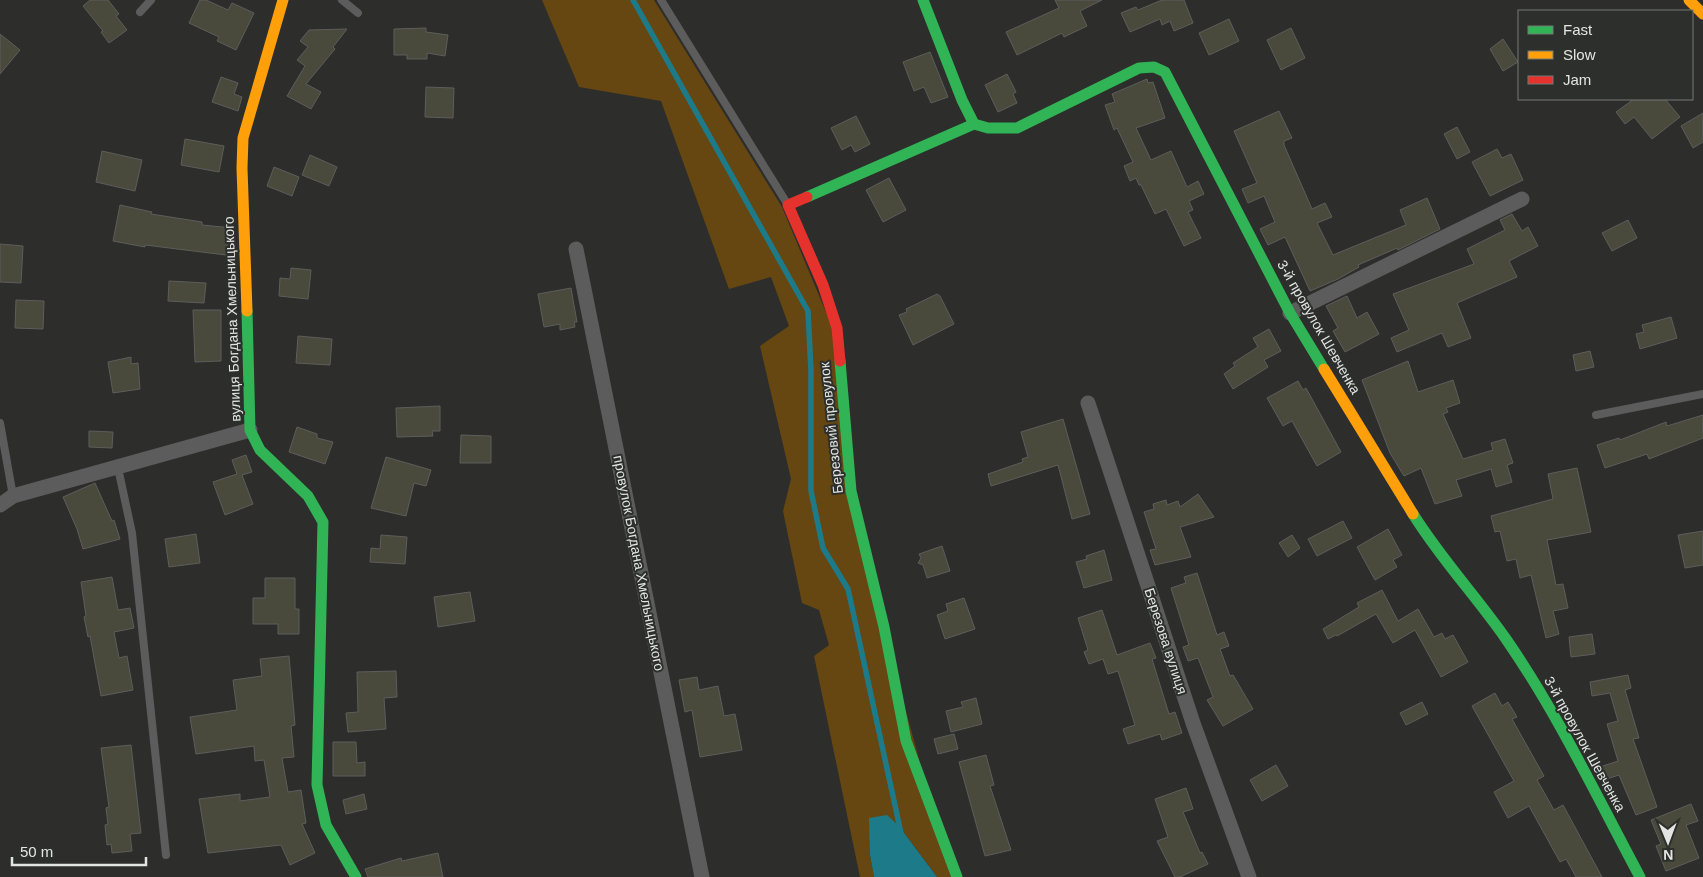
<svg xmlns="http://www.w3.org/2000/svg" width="1703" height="877" viewBox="0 0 1703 877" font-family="Helvetica,sans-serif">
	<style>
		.green { fill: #664611 }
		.water { fill: #1d7b89 }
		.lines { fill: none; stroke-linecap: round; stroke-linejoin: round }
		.stream { stroke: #1d7b89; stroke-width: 5.5 }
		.building { fill: #49493c; stroke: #5d5e5c }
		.lane { stroke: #5c5c5c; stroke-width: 8 }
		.street { stroke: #5c5c5c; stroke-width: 15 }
		.fast { stroke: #30b455; stroke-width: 11 }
		.slow { stroke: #ff9f0a; stroke-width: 11 }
		.jam { stroke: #e5322d; stroke-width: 11 }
		.labels { text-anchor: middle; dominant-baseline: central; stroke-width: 4; stroke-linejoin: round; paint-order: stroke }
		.street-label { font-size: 14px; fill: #e3e5e3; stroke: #2c2f2b }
	</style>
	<rect width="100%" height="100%" fill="#2d2e2c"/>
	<polygon class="green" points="542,0 654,0 782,207 833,329 846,491 951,877 937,877 899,826 870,855 874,877 860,877 814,656 829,645 819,610 802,603 783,511 791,479 760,346 789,326 771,277 729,289 661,101 579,87"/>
	<polygon class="water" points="887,815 899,826 937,877 874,877 870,855 869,818"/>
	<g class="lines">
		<polyline class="stream" points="633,0 808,311 811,371 811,491 823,548 848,589 901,833"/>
	</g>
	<g class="building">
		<polygon points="90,0 108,0 119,14 116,16 127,30 109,43 101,32 103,31 83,6"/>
		<polygon points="200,0 206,0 228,10 232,3 254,13 236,50 217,41 219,37 189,23"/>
		<polygon points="1055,0 1102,0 1080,11 1087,26 1064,37 1062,33 1017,55 1006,32 1059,8"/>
		<polygon points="1162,0 1184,0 1193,23 1174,31 1170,21 1162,25 1160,19 1130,32 1121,13 1136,7 1138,10"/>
		<polygon points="1229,19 1239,41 1209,55 1199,33"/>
		<polygon points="426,28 426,32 448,35 445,56 427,53 427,59 407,59 407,55 394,55 394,29"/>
		<polygon points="1291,28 1305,58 1281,70 1267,40"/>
		<polygon points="347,29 333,47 335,49 306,84 321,92 311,109 287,96 305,66 297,60 308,47 300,41 309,30"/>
		<polygon points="0,34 20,50 0,74"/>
		<polygon points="1503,39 1518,62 1503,71 1490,49"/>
		<polygon points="930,52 948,97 931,103 924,87 914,91 903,62"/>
		<polygon points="1007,74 1016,92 1013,94 1017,103 998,112 985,85"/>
		<polygon points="221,77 238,83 234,94 242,97 238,111 212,102"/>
		<polygon points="1147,79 1148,83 1153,82 1165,118 1136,128 1151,160 1171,151 1187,187 1198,181 1204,194 1189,201 1193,210 1188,212 1201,238 1184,246 1166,209 1155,214 1141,185 1139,185 1136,178 1130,181 1124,166 1133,162 1117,128 1114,130 1105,105 1115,102 1112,94"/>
		<polygon points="426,87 454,88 453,118 425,117"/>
		<polygon points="1634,99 1665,99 1680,117 1652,139 1634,117 1625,124 1616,112"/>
		<polygon points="1279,111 1292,138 1284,141 1284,145 1312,209 1325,203 1332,217 1317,223 1333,255 1406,225 1400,210 1427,198 1440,229 1398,250 1397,248 1358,265 1359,267 1338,279 1310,291 1285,237 1268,245 1260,229 1275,222 1264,196 1248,203 1242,189 1257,183 1234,131"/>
		<polygon points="1703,113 1703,142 1693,148 1681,126"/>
		<polygon points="856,116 870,144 855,152 851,145 842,150 831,128"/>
		<polygon points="1457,127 1470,152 1457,159 1444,134"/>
		<polygon points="185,139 224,146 219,172 181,165"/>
		<polygon points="1497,149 1502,158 1511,154 1523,180 1490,196 1472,162"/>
		<polygon points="102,151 142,160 135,191 96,182"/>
		<polygon points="310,155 337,167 329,186 302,175"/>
		<polygon points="274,167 299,177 292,196 267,186"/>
		<polygon points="889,178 906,210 883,222 866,190"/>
		<polygon points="120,205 152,212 151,214 202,222 202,225 233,228 234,256 145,245 145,247 113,241"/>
		<polygon points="1512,214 1522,231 1528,227 1538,246 1509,261 1517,277 1457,303 1471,338 1448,347 1442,333 1397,352 1391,338 1409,330 1393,294 1474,264 1467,249 1505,230 1500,220"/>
		<polygon points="1628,220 1637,238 1612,251 1602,233"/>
		<polygon points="0,244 23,246 21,283 0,282"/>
		<polygon points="291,268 311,270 308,299 279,296 280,278 290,279"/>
		<polygon points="169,281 206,283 204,303 168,301"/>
		<polygon points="571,288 577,322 574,322 575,327 560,330 560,324 544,327 538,294"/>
		<polygon points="937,294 940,296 954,324 913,345 899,315 907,312 906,309"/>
		<polygon points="1347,296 1357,318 1367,312 1379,334 1345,352 1333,331 1338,328 1326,306"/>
		<polygon points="16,300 44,301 43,329 15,328"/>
		<polygon points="193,310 221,310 221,361 195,362"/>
		<polygon points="1671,317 1677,338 1640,349 1636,334 1644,332 1642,325"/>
		<polygon points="1269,329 1281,351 1264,360 1268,367 1233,389 1224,374 1235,366 1233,363 1258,347 1253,338"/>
		<polygon points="298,336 332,339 330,365 296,363"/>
		<polygon points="1590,351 1594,367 1576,371 1573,355"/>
		<polygon points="131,357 131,364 138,363 140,389 113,393 108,362"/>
		<polygon points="1408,361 1418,392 1453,380 1460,403 1446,408 1448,412 1443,414 1463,459 1493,450 1491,443 1505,439 1513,463 1507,465 1512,482 1496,487 1491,469 1456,480 1462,496 1435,504 1421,468 1404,476 1390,453 1362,380"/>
		<polygon points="1298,381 1303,390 1306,388 1341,452 1317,466 1292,421 1283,426 1267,398"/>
		<polygon points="440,406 440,431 432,431 433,436 397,437 396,408"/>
		<polygon points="1703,415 1703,438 1649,459 1647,454 1605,468 1597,445 1619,438 1620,440 1666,422 1667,426"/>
		<polygon points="1063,419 1090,514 1072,519 1058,465 991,486 988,474 1023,462 1022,459 1028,457 1021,432"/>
		<polygon points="297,427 317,434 317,438 333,442 325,464 289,452"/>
		<polygon points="89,431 113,432 112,448 89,447"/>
		<polygon points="461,435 491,436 491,463 460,463"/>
		<polygon points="246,455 252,472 242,475 253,504 225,515 213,482 237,474 232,460"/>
		<polygon points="386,457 431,470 426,486 414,483 406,516 371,508"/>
		<polygon points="1577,468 1591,532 1547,540 1556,585 1563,584 1568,608 1553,611 1559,634 1546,638 1531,575 1520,578 1516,559 1507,561 1500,531 1495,532 1491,516 1553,499 1548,474"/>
		<polygon points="95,483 112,521 114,520 120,539 83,549 77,529 63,497"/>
		<polygon points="1198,494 1214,517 1180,527 1191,557 1155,565 1150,550 1156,549 1144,512 1154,509 1153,504 1166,500 1167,505 1178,501 1180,507"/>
		<polygon points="1343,521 1352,538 1317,556 1308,539"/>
		<polygon points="1388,529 1402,555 1393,560 1397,567 1375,580 1357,547"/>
		<polygon points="1703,531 1703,565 1685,568 1678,535"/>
		<polygon points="196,534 200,563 169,567 165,539"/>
		<polygon points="381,535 407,537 405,564 370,562 371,548 380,549"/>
		<polygon points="1292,535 1300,548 1288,557 1279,543"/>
		<polygon points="942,546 950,571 927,578 923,565 918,563 921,558 919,554"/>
		<polygon points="1104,550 1112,580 1084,588 1076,562 1087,559 1086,556"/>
		<polygon points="1197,573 1217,635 1224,632 1229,646 1220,649 1230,676 1233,675 1253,709 1223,726 1207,700 1213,697 1198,658 1188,661 1183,647 1189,645 1171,588 1186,583 1184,577"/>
		<polygon points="112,577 118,610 130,608 134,628 114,632 119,658 127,656 133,690 101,696 90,636 88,637 84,617 86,616 81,582"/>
		<polygon points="265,578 295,578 295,609 299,609 299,634 278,634 278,624 253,624 253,598 265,598"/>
		<polygon points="1382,590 1398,621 1418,609 1434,637 1442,633 1445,639 1453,635 1468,662 1441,677 1415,630 1393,643 1376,614 1337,636 1336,635 1328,639 1323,629 1359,607 1357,603"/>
		<polygon points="470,592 475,621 438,627 434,597"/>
		<polygon points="964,598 975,629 945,639 937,615 948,611 946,604"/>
		<polygon points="1102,610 1117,655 1150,643 1156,658 1152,659 1169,714 1175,712 1182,733 1162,740 1160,734 1128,744 1123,729 1135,725 1118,671 1108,674 1103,659 1089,664 1084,652 1088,650 1078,618"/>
		<polygon points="1592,634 1595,654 1571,657 1569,637"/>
		<polygon points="289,656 295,725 291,726 294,757 282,758 288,792 301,790 306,823 302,824 315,853 290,865 281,845 208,853 199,799 240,794 240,801 270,797 264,760 255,761 254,746 196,754 190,717 237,710 233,680 262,676 260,659"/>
		<polygon points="396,671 397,697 384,698 386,729 348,732 346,713 358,712 357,672"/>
		<polygon points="1628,675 1631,688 1625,690 1639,738 1633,739 1657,807 1636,815 1619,775 1604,780 1600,767 1618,761 1607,724 1618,721 1610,693 1592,696 1590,682"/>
		<polygon points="697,677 699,690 718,686 724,716 735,714 742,750 700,757 692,710 685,712 679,680"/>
		<polygon points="1495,693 1502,706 1508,702 1517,717 1512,719 1544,776 1537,780 1554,810 1563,805 1602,877 1576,877 1566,859 1560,862 1529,806 1508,818 1494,792 1514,781 1472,706"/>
		<polygon points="976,698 982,724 951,732 946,711 963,707 961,702"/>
		<polygon points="1422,702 1428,714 1406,725 1400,713"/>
		<polygon points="954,734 958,749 938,754 934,739"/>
		<polygon points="333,742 356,742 357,763 365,762 365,776 333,776"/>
		<polygon points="131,745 141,833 130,834 132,851 112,853 111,844 107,845 105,825 108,824 106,808 109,807 101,748"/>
		<polygon points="986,755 994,785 990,786 1011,850 985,856 959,762"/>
		<polygon points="1276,765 1288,786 1262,801 1250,780"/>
		<polygon points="1186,788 1193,809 1183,812 1200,853 1202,852 1208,864 1180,877 1175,877 1157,841 1168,837 1155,799"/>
		<polygon points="364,794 367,809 346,814 343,800"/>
		<polygon points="1691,804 1698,821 1686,825 1699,858 1666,871 1656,846 1661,844 1651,820"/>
		<polygon points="438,853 443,877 368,877 365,869 401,858 402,861"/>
	</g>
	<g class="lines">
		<g class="lane">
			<polyline points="342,0 358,13"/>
			<polyline points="661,0 788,205"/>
			<polyline points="140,12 151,0"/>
			<polyline points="1596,415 1703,394"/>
			<polyline points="0,423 13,496"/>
			<polyline points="118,468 132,533 166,855"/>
		</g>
		<g class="street">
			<polyline points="576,249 702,877"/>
			<polyline points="1290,313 1522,199"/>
			<polyline points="1088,403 1193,723 1249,877"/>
			<polyline points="0,505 13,496 250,430"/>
		</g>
		<g class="fast">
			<polyline points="923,0 962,100 974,124 988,128 1017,128 1139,68 1154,67 1165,72 1290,313 1324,369"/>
			<polyline points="807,197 974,124"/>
			<polyline points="247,311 250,430 260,450 308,496 323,522 317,785 326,825 356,877"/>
			<polyline points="840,361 851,491 884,627 906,741 957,877"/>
			<path d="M1413,514c28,45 63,82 93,125 52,75 91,158 134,238"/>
		</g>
		<g class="slow">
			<polyline points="1689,0 1703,14"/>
			<polyline points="247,311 242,168 243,138 283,0"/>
			<polyline points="1324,369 1413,514"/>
		</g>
		<polyline class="jam" points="807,197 788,205 823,285 837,328 840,361"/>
	</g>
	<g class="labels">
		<g class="street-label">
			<text transform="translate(232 319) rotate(-92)">вулиця Богдана Хмельницького</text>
			<text transform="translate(1319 327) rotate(60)">3-й провулок Шевченка</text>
			<text transform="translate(831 428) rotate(-96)">Березовий провулок</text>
			<text transform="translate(639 563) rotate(79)">провулок Богдана Хмельницького</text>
			<text transform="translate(1166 641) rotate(72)">Березова вулиця</text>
			<text transform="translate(1585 744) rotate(61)">3-й провулок Шевченка</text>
		</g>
	</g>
	<rect x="1518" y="10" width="175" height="90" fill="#2c2f2b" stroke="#757875"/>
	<rect x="1528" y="26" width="25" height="8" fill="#30b455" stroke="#757875"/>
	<text x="1563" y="35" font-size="15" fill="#e3e5e3">Fast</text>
	<rect x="1528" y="51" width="25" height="8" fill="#ff9f0a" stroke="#757875"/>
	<text x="1563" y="60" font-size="15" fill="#e3e5e3">Slow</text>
	<rect x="1528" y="76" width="25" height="8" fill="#e5322d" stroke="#757875"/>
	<text x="1563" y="85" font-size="15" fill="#e3e5e3">Jam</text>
	<g transform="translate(1668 842) rotate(179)" stroke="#2c2f2b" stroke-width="4" paint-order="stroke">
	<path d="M0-4L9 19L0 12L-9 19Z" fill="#e3e5e3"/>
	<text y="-8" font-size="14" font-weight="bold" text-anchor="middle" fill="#e3e5e3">N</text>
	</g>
	<path d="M12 857v8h134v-8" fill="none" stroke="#e3e5e3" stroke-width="2.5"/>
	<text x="20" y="857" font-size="15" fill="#e3e5e3" stroke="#2c2f2b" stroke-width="4" paint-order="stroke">50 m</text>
</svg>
